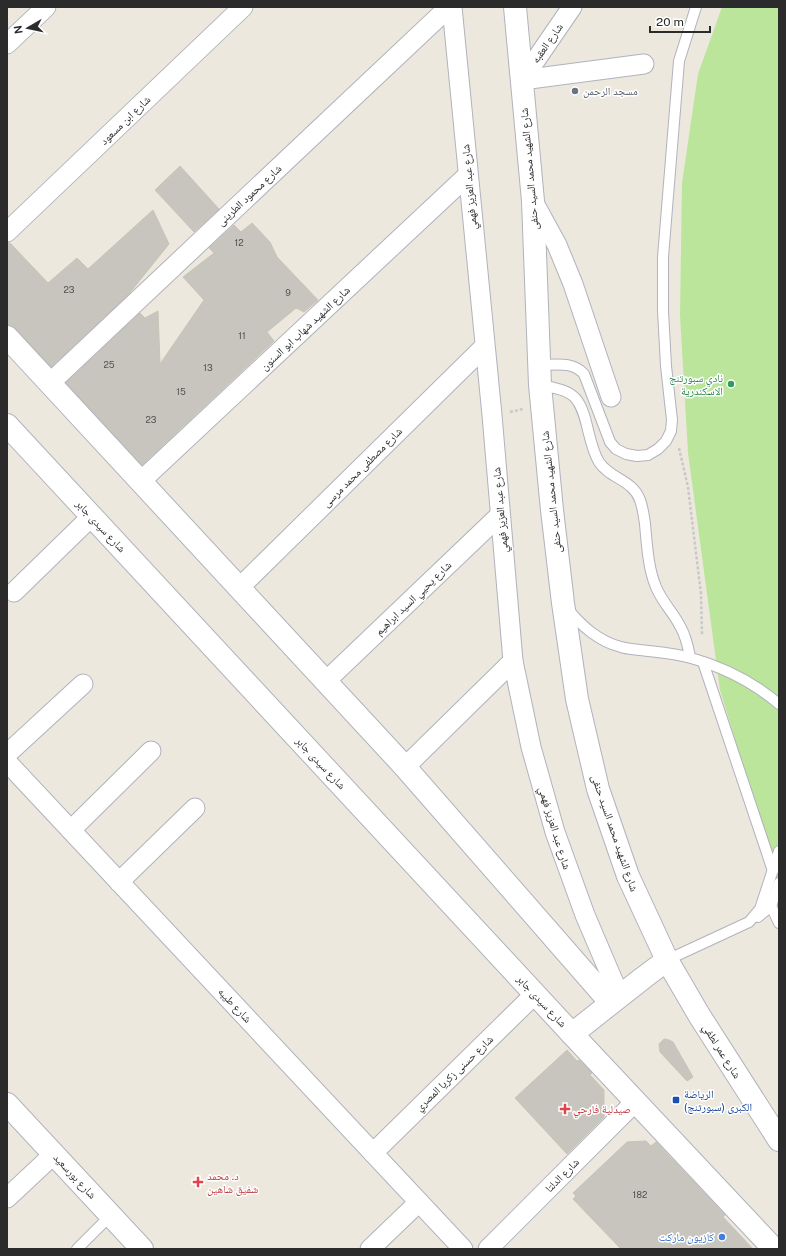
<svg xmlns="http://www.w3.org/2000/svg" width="786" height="1256" viewBox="0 0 786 1256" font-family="'Public Sans','Noto Naskh Arabic',sans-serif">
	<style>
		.pitch { fill: #bbe59b }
		.building { fill: #c7c5bd; stroke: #c7c4b8 }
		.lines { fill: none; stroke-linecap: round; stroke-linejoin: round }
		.service-casing { stroke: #b1b2bd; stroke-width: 12 }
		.minor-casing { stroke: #b1b2bd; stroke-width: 21 }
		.tertiary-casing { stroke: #b1b2bd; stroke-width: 24 }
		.secondary-casing { stroke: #b1b2bd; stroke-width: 24 }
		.path { stroke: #c8c8c8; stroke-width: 2.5; stroke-dasharray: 3 2; stroke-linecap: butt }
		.service { stroke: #fff; stroke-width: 10 }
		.minor { stroke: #fff; stroke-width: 19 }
		.tertiary { stroke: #fff; stroke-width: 22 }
		.secondary { stroke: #fff; stroke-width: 22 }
		.worship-dot { fill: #6b7280; stroke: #fff; stroke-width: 1.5 }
		.leisure-dot { fill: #2e9e5b; stroke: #fff; stroke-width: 1.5 }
		.transit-dot { fill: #1a4fb4; stroke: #fff; stroke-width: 1.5 }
		.health-dot { fill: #e0444e; stroke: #fff; stroke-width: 1.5 }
		.shop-dot { fill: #3f7fe0; stroke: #fff; stroke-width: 1.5 }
		.labels { text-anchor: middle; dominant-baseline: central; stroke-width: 3; stroke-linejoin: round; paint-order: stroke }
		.number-label { font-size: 9px; fill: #525250 }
		.street-label { font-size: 11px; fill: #2b2b2b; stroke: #fff }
		.worship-label { font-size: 11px; fill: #5b616d; stroke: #fff; text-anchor: start }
		.leisure-label { font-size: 11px; fill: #27864d; stroke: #fff; text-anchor: end }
		.transit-label { font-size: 11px; fill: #164399; stroke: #fff; text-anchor: start }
		.health-label { font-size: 11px; fill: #be3a42; stroke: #fff; text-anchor: start }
		.shop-label { font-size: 11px; fill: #366cbe; stroke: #fff; text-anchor: end }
	</style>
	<rect width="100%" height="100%" fill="#ece8de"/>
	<polygon class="pitch" points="722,7 779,7 779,883 720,690 688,453 680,315 682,183 698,74"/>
	<g class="building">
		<polygon points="180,166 219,209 194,232 155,190"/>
		<polygon points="153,210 169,244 128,295 51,367 16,329 11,325 7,325 7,243 10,243 48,283 77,258 88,269"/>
		<polygon points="252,223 270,242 277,257 318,300 304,312 296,308 267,332 274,341 142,465 66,383 140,313 145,318 158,311 160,364 204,300 183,277 214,253 209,248 234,225 241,232"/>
		<polygon points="664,1039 669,1040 673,1042 693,1077 687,1081 660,1052 659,1044"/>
		<polygon points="567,1050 577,1061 579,1060 592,1073 590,1075 604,1090 604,1117 567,1154 515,1098"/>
		<polygon points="646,1141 651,1146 656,1142 725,1215 723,1217 753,1249 621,1249 573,1199 576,1196 573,1193 627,1142"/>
	</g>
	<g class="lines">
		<defs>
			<g id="service">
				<path d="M539,365c17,0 33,-4 45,9l26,68 6,7 10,5 11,2 11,-1 10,-6 8,-8 5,-10 1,-11 -6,-54 -3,-55v-54l16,-196 17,-54"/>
				<path d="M540,385c12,3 28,4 36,14 12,14 12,46 23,63 11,17 33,17 41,38 3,8 4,17 5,24 2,21 3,44 11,63 6,15 17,25 24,39 6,10 8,20 10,31"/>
				<path d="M568,609c13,17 32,33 53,38 6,2 13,2 19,3 16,2 34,3 51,8 32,9 62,24 88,46"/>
				<polyline points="703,662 773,871"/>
				<polyline points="771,906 779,923"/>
				<polyline points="758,917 771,906 779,883"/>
				<polyline points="667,960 749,922 760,909 779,851"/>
				<polyline points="77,1249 111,1215"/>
			</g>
			<g id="minor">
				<polyline points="452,7 492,415 513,661 531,747 555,832 585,915 620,997"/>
				<polyline points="7,44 46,7"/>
				<polyline points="522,80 644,64"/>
				<polyline points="522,80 572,7"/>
				<polyline points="533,201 557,245 573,284 611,397"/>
				<polyline points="7,232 243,7"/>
				<polyline points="50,383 449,7"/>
				<polyline points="141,481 468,175"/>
				<polyline points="239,588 484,347"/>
				<polyline points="14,592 92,516"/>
				<polyline points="326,681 500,515"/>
				<polyline points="7,754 83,684"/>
				<polyline points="7,762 463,1249"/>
				<polyline points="405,767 513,661"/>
				<polyline points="71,830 151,751"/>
				<polyline points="119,882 195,808"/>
				<polyline points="373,1153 535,994"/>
				<polyline points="7,1198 54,1154"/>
				<polyline points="370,1249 419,1202"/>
				<polyline points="488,1249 636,1101"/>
			</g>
			<g id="tertiary">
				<polyline points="515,7 533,201 540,385 552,510 563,603 577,699 598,789 628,876 667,960 699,1015 779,1140"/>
				<polyline points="7,337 405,767 611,1003"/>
				<polyline points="7,425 572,1034 774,1249"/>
				<polyline points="572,1034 643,978 667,960"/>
			</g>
			<polyline id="secondary" points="7,1104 142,1249"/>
		</defs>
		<use href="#service" class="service-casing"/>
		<use href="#minor" class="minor-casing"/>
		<use href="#tertiary" class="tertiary-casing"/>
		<use href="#secondary" class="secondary-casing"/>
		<g class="path">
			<polyline points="510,412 523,409"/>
			<polyline points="679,448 688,487 701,594 702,635"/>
		</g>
		<use href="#service" class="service"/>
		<use href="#minor" class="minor"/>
		<use href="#tertiary" class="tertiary"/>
		<use href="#secondary" class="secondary"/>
	</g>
	<circle class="worship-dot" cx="575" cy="91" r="4"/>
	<circle class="leisure-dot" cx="731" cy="384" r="4"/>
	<rect class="transit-dot" x="672" y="1096" width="8" height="8" rx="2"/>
	<g class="health-dot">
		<path d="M563 1103h4v4h4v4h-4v4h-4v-4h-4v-4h4z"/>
		<path d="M196 1176h4v4h4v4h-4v4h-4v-4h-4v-4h4z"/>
	</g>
	<circle class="shop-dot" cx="722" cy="1237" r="4"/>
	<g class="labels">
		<g class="number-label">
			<text x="239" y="242">12</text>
			<text x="69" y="289">23</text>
			<text x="288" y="292">9</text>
			<text x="242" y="335">11</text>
			<text x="109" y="364">25</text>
			<text x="208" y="367">13</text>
			<text x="181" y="391">15</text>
			<text x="151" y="419">23</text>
			<text x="640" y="1194">182</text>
		</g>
		<g class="street-label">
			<text transform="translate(547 43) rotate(-55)">شارع العقبه</text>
			<text transform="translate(125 120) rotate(-44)">شارع ابن مسعود</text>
			<text transform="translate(529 169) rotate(-95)">شارع الشهيد محمد السيد حنفى</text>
			<text transform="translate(469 187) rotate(-95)">شارع عبد العزيز فهمي</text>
			<text transform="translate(249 195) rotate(-43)">شارع محمود الطرينى</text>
			<text transform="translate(305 328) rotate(-43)">شارع الشهيد شهاب ابو السنون</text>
			<text transform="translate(362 467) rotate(-45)">شارع مصطفى محمد مرسى</text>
			<text transform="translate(551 492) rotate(-96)">شارع الشهيد محمد السيد حنفى</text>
			<text transform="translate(500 510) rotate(-95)">شارع عبد العزيز فهمي</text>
			<text transform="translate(101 526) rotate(47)">شارع سيدى جابر</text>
			<text transform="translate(413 598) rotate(-44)">شارع يحيي السيد ابراهيم</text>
			<text transform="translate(321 763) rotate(47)">شارع سيدى جابر</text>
			<text transform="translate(555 828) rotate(73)">شارع عبد العزيز فهمي</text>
			<text transform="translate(615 833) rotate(71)">شارع الشهيد محمد السيد حنفى</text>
			<text transform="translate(542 1001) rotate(47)">شارع سيدى جابر</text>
			<text transform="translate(235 1005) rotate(47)">شارع طيبه</text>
			<text transform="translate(722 1051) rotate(58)">شارع عمر لطفي</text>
			<text transform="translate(454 1073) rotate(-44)">شارع حسنى زكريا المصري</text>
			<text transform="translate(562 1175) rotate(-45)">شارع الدلتا</text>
			<text transform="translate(75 1176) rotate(47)">شارع بورسعيد</text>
		</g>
		<g class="worship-label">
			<text x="583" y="91">مسجد الرحمن</text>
		</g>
		<g class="leisure-label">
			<text x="723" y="378">نادي سبورتنج<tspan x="723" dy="13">الاسكندرية</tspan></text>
		</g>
		<g class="transit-label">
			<text x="684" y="1094">الرياضة<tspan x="684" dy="13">(سبورتنج) الكبرى</tspan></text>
		</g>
		<g class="health-label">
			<text x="573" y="1109">صيدلية فارحي</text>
			<text x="207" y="1176">د. محمد<tspan x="207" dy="13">شفيق شاهين</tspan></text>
		</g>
		<g class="shop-label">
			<text x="714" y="1237">كازيون ماركت</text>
		</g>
	</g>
	<rect width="786" height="1256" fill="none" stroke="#2b2b2b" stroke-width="16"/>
	<g transform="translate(28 28) rotate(261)" stroke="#ffffff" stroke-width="3" paint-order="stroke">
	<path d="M0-3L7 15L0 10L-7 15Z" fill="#2b2b2b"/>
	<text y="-6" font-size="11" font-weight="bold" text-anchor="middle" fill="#2b2b2b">N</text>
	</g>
	<path d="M650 26v6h60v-6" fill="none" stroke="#2b2b2b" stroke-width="2"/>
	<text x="656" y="26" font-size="12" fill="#2b2b2b" stroke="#ffffff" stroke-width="3" paint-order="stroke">20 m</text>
</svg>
